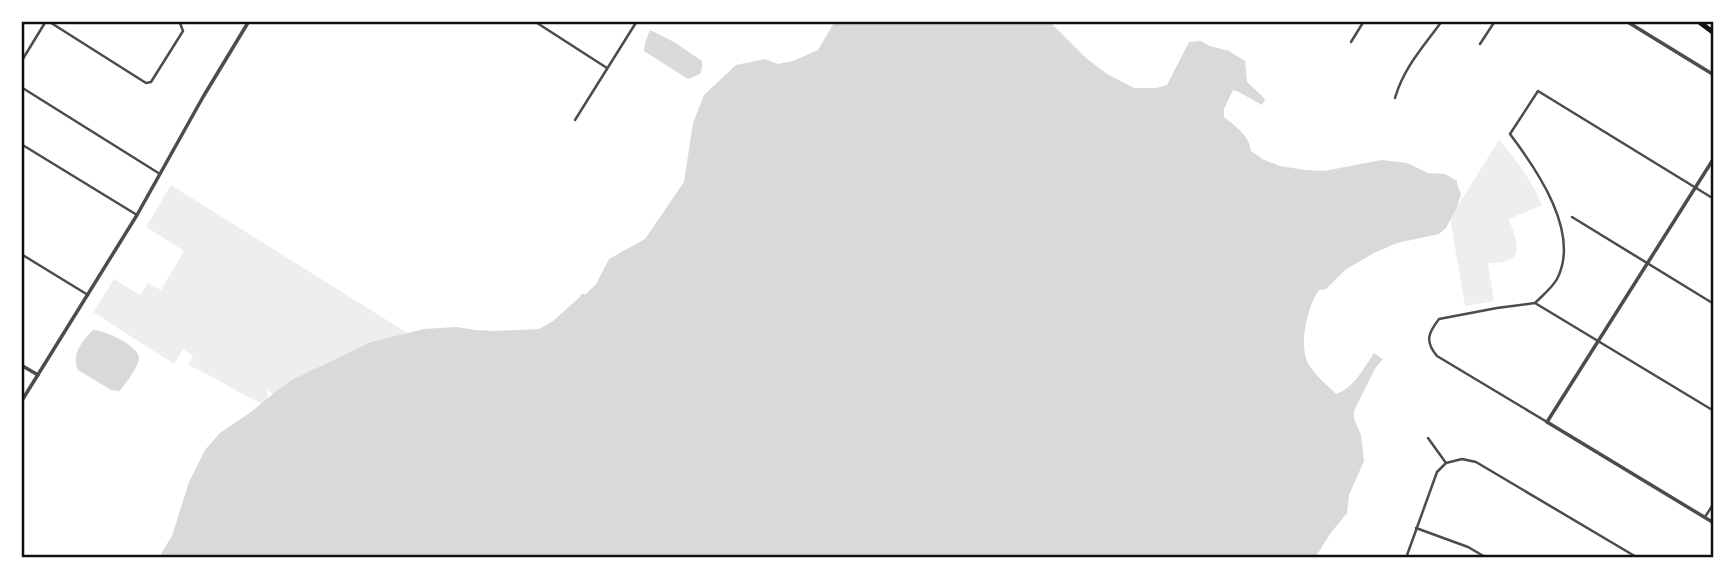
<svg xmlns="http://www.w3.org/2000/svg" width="1735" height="579" viewBox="0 0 1735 579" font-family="'Exo 2',sans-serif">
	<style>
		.green { fill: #eee }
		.water { fill: #d9d9d9 }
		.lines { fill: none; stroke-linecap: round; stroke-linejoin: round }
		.minor { stroke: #4c4c4c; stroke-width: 2.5 }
		.tertiary { stroke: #4c4c4c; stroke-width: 3.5 }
		.motorway { stroke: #111; stroke-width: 5 }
		.neatline { fill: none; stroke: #111; stroke-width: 2.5 }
	</style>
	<rect width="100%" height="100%" fill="#fff"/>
	<g class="green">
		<path d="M1499,140c18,20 33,41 43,65l-33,14c9,26 18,45 -21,44l6,38 -29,5 -15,-88z"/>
		<path d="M171,185l596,373h-233l-267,-168 1,10 -5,4c-26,-11 -49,-28 -75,-39l5,-9 -10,-7 -9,15 -81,-52 21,-33 26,16 8,-12 13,7 23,-39 -38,-24z"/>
	</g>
	<g class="water">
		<path d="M835,21h214l37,37 21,16 27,14h22l11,-3 22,-43 12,-1 9,5 19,5 16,10 2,21 15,14 3,4 -3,5 -25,-14 -4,-1 -9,19v8c12,10 25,18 27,34l11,8 18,7 25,4 19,1 58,-11 25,3 21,10 17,1 12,7v3l4,10 -4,13 -11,21 -7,6 -42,9 -23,10 -29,17 -19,19 -7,1c-12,17 -21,57 -10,75 7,11 18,20 27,29 19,-7 27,-25 38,-41l9,6 -7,8 -22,44v8l7,16 3,26 -15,34 -2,18 -17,21 -15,24h-1155l2,-6 10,-16 17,-54 16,-32 15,-17 31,-21 23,-19 18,-13 79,-38 53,-13 33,-2 18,3 21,1 43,-2 14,-8 27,-24 1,-3h5l10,-10 13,-25 36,-20 39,-57 9,-59 11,-28 32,-30 29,-6 13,5 15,-3 25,-11z"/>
		<polygon points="650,30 674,42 702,61 702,67 700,74 688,79 644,51 645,43"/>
		<path d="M93,330c11,0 45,15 46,28 0,8 -14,27 -20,33l-8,-1 -33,-20c-7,-15 4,-29 15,-40z"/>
	</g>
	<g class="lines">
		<g class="minor">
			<polyline points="48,21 146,83 151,82 183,31 180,23 177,21"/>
			<polyline points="534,21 607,68"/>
			<polyline points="1351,42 1364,21"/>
			<polyline points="1480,44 1495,21"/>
			<polyline points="21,62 46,21"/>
			<polyline points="21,87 160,174"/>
			<path d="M1395,98c9,-31 29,-52 47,-77"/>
			<polyline points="575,120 637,21"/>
			<polyline points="21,144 137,215"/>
			<polyline points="1572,217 1714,304"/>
			<polyline points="21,254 88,295"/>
			<polyline points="1535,303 1714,411"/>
			<path d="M1547,422l-110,-66c-13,-15 -8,-24 2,-37l58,-11 38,-5c7,-7 17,-15 22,-24 24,-46 -20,-109 -47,-145l28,-43 176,108"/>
			<polyline points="1428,438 1446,463"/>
			<polyline points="1446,463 1462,459 1476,462 1638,558"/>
			<polyline points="1705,517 1714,503"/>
			<polyline points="1416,528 1468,547 1487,558"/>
			<polyline points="1406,558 1437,472 1446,463"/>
		</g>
		<g class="tertiary">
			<polyline points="1626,21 1714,75"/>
			<polyline points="1714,158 1547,422 1714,523"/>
			<polyline points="21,365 38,375"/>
			<polyline points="21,402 137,215 203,97 249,21"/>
		</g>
		<polyline class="motorway" points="1698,21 1714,33"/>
	</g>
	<rect width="1735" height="579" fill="none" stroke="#ffffff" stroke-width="46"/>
	<rect x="23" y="23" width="1689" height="533" class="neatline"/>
</svg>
